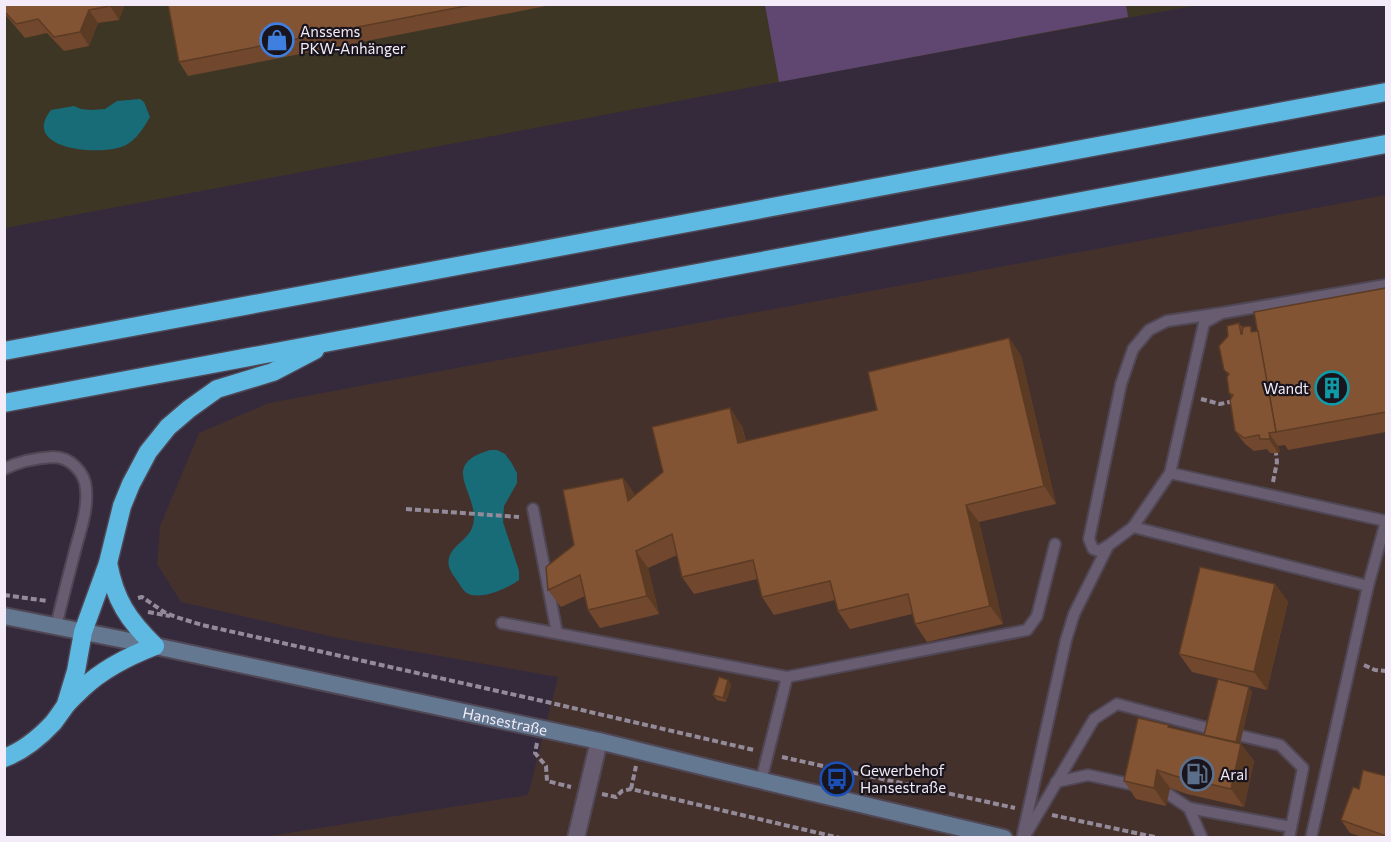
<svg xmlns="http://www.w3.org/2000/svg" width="1391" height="842" viewBox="0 0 1391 842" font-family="Commissioner,sans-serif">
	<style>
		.commercial { fill: #3e3625 }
		.industrial { fill: #45312c }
		.green { fill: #604772 }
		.water { fill: #186c77 }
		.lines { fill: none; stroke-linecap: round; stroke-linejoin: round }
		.service-casing { stroke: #504755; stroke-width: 14 }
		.minor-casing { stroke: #504755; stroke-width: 20 }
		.secondary-casing { stroke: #504755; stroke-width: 20 }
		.motorway-casing { stroke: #504755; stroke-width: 21 }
		.path { stroke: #948b9a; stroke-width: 4; stroke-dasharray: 6 3; stroke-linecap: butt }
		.service { stroke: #675c70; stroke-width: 10 }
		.minor { stroke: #675c70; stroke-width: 16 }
		.secondary { stroke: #647892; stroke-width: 16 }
		.motorway { stroke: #5ebae3; stroke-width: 18 }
		.wall { fill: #71482d }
		.shaded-wall { fill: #5c3b24 }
		.building { fill: #835434; stroke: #5c3b24; stroke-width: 1.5 }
		.labels { text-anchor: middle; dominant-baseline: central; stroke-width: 4.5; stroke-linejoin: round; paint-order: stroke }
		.poi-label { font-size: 15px; fill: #f3ecf8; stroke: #1a151d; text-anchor: start }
		.street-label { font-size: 15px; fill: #f3ecf8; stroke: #1a151d }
	</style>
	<rect width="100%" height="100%" fill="#342a3c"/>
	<polygon class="commercial" points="5,5 1198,5 779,82 5,228"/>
	<polygon class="industrial" points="1386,195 1386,837 263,837 528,795 558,677 338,638 181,602 157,564 160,526 199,433 269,403"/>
	<polygon class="green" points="1126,4 1128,17 779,82 765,5"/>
	<g class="water">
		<path d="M140,99l4,3 6,15c-6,10 -13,22 -24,28 -23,12 -107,5 -75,-35l23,-4 7,3 10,1 14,-1 12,-8z"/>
		<path d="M490,450h7l8,4 6,8 6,11v10l-13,23 -1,16 16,49v9c-11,8 -39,21 -52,13 -4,-2 -8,-10 -11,-14 -5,-7 -9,-13 -7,-21 4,-14 20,-18 24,-33 8,-31 -37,-59 17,-75z"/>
	</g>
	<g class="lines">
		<defs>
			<g id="service">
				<polyline points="1222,313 1167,321 1149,330 1133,349 1121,384 1089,539 1093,549 1099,551 1109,545 1133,527 1170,473 1204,323 1222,313 1386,285"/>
				<path d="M4,469c16,-8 31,-11 49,-12 17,0 32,15 33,32 2,20 -5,39 -10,58 -7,27 -14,53 -20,80"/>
				<polyline points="1170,473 1386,521"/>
				<polyline points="533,509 557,633"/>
				<polyline points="1133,527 1368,586"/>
				<polyline points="502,623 787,677 761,781"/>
				<polyline points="787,677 1027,630 1037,616 1055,544"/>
				<polyline points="1242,736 1280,745 1303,768 1289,838"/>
				<polyline points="1056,782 1088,775 1139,786"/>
				<polyline points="1168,794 1189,808"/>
				<polyline points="1026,834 1094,719 1117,704 1211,729"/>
				<polyline points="1022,838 1066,640 1074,614 1108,546"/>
				<polyline points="1202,838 1189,808 1291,827"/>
				<polyline points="1311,838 1368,586 1386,521"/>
			</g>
			<polyline id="minor" points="576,838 599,741"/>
			<g id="secondary">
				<path id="s1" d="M4,616l151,30 444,95 118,29 287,68"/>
			</g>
			<g id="motorway">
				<polyline points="4,351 1386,92"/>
				<polyline points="4,403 1386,144"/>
				<polyline points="66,704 76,671 83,632 108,563 122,506 131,484 148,452 168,427 189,409 217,389 273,372 315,350"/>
				<path d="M4,758c19,-7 36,-21 49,-35 5,-6 9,-13 14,-19 5,-6 11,-11 16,-16 21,-20 46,-32 72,-42 -27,-26 -40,-46 -47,-83"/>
			</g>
		</defs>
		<use href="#service" class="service-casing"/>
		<use href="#minor" class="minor-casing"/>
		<use href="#secondary" class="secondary-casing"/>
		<use href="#motorway" class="motorway-casing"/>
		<g class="path">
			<polyline points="1201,399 1220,404 1234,401"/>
			<polyline points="1273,482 1277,462 1276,453"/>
			<polyline points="406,509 519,517"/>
			<polyline points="4,595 48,601"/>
			<polyline points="138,598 142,597 164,612 176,617 202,625 547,702 754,750"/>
			<polyline points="148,612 170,616"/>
			<polyline points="1364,665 1375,670 1386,671"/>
			<polyline points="537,743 535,753 546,766 547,781 571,787"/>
			<polyline points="782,757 1015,808"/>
			<polyline points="631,789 636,766"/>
			<polyline points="602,794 616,797 622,791 631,789 840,838"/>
			<polyline points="1052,815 1159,838"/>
		</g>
		<use href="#service" class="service"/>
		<use href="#minor" class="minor"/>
		<use href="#secondary" class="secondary"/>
		<use href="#motorway" class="motorway"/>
	</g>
	<g class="wall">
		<polygon points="4,4 125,4 119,20 98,23 89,46 64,51 47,33 25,38 4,13"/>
		<polygon points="168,4 556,4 188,76 179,62"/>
		<polygon points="1386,288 1386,432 1288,450 1285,445 1278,446 1280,451 1278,453 1270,453 1267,449 1254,451 1245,444 1235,431 1232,397 1229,393 1228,375 1224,370 1239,323 1243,328 1254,332 1258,331"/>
		<polygon points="1009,338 1021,356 1056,504 979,522 1003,624 927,642 915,624 912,614 850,629 838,611 835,600 774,615 762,597 757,579 694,594 682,577 677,555 648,568 659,614 600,628 588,610 585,596 561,607 548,590 623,478 635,495 742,426 746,441 877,410"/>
		<polygon points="1275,584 1288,602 1267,690 1192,672 1179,654"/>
		<polygon points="728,680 731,685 726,702 717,700 713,695"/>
		<polygon points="1252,692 1240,743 1241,744 1254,761 1244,807 1187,794 1170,788 1166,806 1136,799 1124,781 1171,728 1204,735"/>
		<polygon points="1386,776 1386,837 1362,837 1350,833 1341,820 1359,789"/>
	</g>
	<g class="shaded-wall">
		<polygon points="111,4 125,4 119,20 110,6"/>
		<polygon points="89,10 98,23 89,46 80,32"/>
		<polygon points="1009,338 1021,356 1056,504 1044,486"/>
		<polygon points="730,408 742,426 750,461 738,443"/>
		<polygon points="1269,433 1278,446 1280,451 1278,453 1269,439"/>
		<polygon points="623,478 636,496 628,501"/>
		<polygon points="966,505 979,522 1003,624 990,606"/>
		<polygon points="636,551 648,568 659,614 647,596"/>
		<polygon points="1275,584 1288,602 1267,690 1254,672"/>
		<polygon points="728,680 731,685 726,702 723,698"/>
		<polygon points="1249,687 1252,692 1237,757 1233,753"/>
		<polygon points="1241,744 1254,761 1244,807 1231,789"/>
		<polygon points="1157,770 1170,788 1166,806 1154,788"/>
	</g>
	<g class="building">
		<polygon points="4,4 111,4 110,6 89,10 80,32 54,37 38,19 16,24 4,11"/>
		<polygon points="168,4 476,4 179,62"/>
		<polygon points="1386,288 1386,412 1276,432 1254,312"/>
		<polygon points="1239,323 1241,334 1242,334 1243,327 1249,326 1251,327 1251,332 1258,331 1276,432 1269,433 1270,438 1269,439 1260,439 1259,435 1244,438 1235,431 1230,400 1233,395 1229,393 1227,377 1229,374 1224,370 1219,346 1228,336 1227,326"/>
		<polygon points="1009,338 1044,486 966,505 990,606 915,624 908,594 838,611 830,581 762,597 753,560 682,577 672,534 636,551 647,596 588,610 580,575 548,590 546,567 574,545 563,490 623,478 628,501 663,472 652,427 730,408 738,443 877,410 868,372"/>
		<polygon points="1200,567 1275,584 1254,672 1179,654"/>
		<polygon points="719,677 728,680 723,698 713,695"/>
		<polygon points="1218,679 1249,687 1236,742 1204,735"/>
		<polygon points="1138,718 1169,725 1168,727 1241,744 1231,789 1175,776 1157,770 1154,788 1124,781"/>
		<polygon points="1363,770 1386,776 1386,836 1341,820 1353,787 1359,789"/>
	</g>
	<defs>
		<symbol id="shop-ring" viewBox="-11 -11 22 22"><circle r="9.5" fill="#1a151d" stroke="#3f7fe0" stroke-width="1.5"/><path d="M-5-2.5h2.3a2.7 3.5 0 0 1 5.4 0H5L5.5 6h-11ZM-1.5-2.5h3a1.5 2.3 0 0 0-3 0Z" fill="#3f7fe0"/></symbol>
		<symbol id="building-ring" viewBox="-11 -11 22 22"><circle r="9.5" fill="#1a151d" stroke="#0f9aa8" stroke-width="1.5"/><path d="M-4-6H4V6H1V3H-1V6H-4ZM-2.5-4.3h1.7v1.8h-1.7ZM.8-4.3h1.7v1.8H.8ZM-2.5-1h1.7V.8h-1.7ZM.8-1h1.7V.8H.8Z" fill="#0f9aa8"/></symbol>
		<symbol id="fuel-ring" viewBox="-11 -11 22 22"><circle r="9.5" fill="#1a151d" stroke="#5c6f8a" stroke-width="1.5"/><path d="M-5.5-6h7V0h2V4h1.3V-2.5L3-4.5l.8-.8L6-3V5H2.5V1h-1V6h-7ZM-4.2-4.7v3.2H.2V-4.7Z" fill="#5c6f8a"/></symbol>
		<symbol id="bus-ring" viewBox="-11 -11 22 22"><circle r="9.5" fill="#1a151d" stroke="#1a4fb4" stroke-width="1.5"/><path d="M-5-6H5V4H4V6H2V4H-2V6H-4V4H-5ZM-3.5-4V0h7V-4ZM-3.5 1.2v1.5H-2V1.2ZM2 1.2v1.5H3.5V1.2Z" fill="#1a4fb4"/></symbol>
	</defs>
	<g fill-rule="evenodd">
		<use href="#shop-ring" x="258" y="21" width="38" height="38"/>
		<use href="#building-ring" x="1313" y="369" width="38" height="38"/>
		<use href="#fuel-ring" x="1178" y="755" width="38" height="38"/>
		<use href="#bus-ring" x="818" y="760" width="38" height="38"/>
	</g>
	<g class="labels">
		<g class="poi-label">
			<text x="300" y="31">Anssems<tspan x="300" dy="17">PKW-Anhänger</tspan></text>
			<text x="1309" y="388" text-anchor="end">Wandt</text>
			<text x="860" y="770">Gewerbehof<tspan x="860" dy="17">Hansestraße</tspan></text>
			<text x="1220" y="774">Aral</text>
		</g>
		<g class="street-label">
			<text stroke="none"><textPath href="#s1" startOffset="512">Hansestraße</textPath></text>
		</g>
	</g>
	<rect width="1391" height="842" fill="none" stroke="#f3ecf8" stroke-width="12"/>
</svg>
